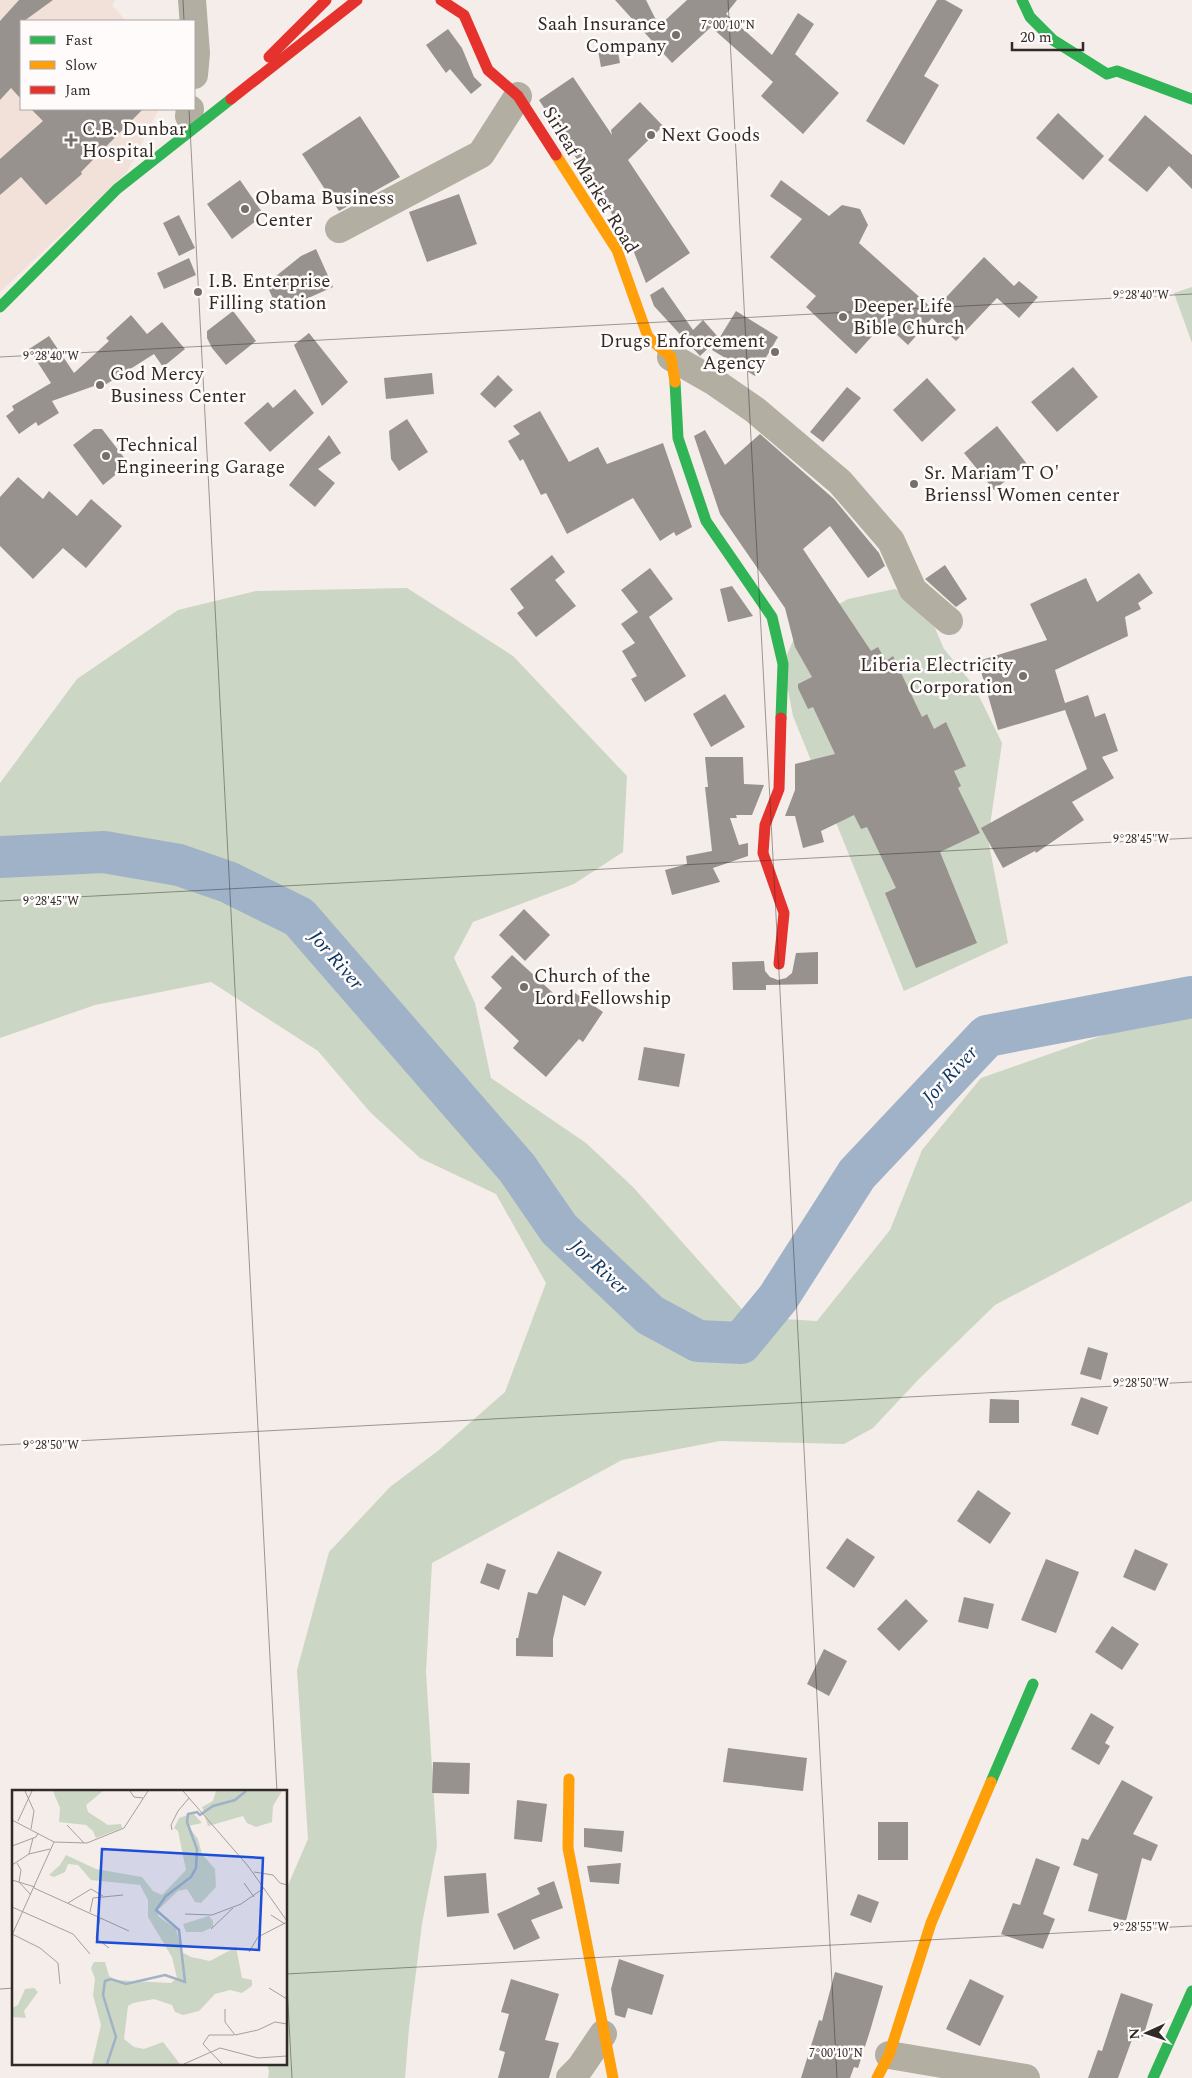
<svg xmlns="http://www.w3.org/2000/svg" width="1192" height="2078" viewBox="0 0 1192 2078" font-family="Spectral,serif">
	<style>
		.built { fill: #f1e1d9 }
		.green { fill: #ccd6c4 }
		.lines { fill: none; stroke-linecap: round; stroke-linejoin: round }
		.river { stroke: #a0b2c7; stroke-width: 42 }
		.building { fill: #98928f }
		.street { stroke: #b2aea2; stroke-width: 28 }
		.fast { stroke: #30b455; stroke-width: 11 }
		.slow { stroke: #ff9f0a; stroke-width: 11 }
		.jam { stroke: #e5322d; stroke-width: 11 }
		.ticks { fill: none; stroke: #312b28; stroke-width: 1; stroke-opacity: 0.45 }
		.poi-dot { fill: #766f6c; stroke: #fefbfa; stroke-width: 2 }
		.labels { text-anchor: middle; dominant-baseline: central; stroke-width: 5; stroke-linejoin: round; paint-order: stroke }
		.poi-label { font-size: 19px; fill: #312b28; stroke: #fefbfa; text-anchor: start }
		.street-label { font-size: 19px; fill: #312b28; stroke: #fefbfa }
		.water-label { font-size: 20px; font-style: italic; fill: #0d3762; stroke: #fefbfa }
		.inset-river { fill: none; stroke: #a0b2c7; stroke-width: 2.5 }
		.inset-road { fill: none; stroke: #a79f9c; stroke-width: 1 }
		.view { fill: #1d4ed8; fill-opacity: 0.15; stroke: #1d4ed8; stroke-width: 2.5 }
		.inset-edge { fill: none; stroke: #312b28; stroke-width: 2.5 }
		.ticks-label { font-size: 12px; text-anchor: middle; fill: #312b28; stroke: #fefbfa; stroke-width: 5; stroke-linejoin: round; paint-order: stroke }
	</style>
	<rect width="100%" height="100%" fill="#f5ede9"/>
	<polygon class="built" points="0,0 115,0 112,5 126,21 21,21 21,109 159,109 127,172 0,292"/>
	<g class="green">
		<polygon points="1192,287 1192,343 1174,293"/>
		<polygon points="407,588 513,656 627,776 623,852 574,884 473,922 454,958 475,1003 491,1078 586,1143 633,1187 749,1317 817,1321 890,1230 922,1150 981,1078 1192,1004 1192,1201 995,1305 918,1380 873,1428 844,1444 720,1441 622,1460 432,1563 426,1672 437,1846 422,1924 409,2028 405,2078 268,2078 269,2072 267,2064 286,2064 286,1890 308,1839 297,1670 329,1552 390,1487 439,1450 505,1392 546,1283 496,1194 420,1158 370,1112 318,1051 211,982 95,1005 0,1038 0,783 77,679 178,610 256,591"/>
		<polygon points="895,589 926,607 944,649 974,686 1002,743 988,839 1008,943 904,991 793,716 783,664 799,627 848,599"/>
	</g>
	<g class="lines">
		<polyline class="river" points="0,857 104,852 179,865 228,882 299,917 517,1168 559,1229 650,1315 698,1341 741,1343 778,1298 857,1174 987,1036 1192,997"/>
	</g>
	<g class="building">
		<polygon points="19,0 53,0 24,21 21,21 21,99 11,88 0,100 0,21"/>
		<polygon points="615,0 646,0 659,26 687,0 737,0 726,14 772,55 798,13 814,24 795,54 839,93 803,134 761,96 773,82 711,27 672,63"/>
		<polygon points="937,0 945,0 963,10 924,76 939,85 904,145 866,121"/>
		<polygon points="448,29 462,48 474,77 482,85 471,94 450,69 446,73 426,45"/>
		<polygon points="616,42 620,63 601,67 597,45"/>
		<polygon points="573,77 612,135 611,130 640,102 663,126 628,160 690,253 646,283 630,242 539,100"/>
		<polygon points="31,109 143,109 81,172 82,174 46,205 21,177 0,195 0,159 43,121"/>
		<polygon points="1058,113 1104,156 1083,180 1036,138"/>
		<polygon points="1145,115 1192,155 1192,189 1169,166 1147,192 1108,160"/>
		<polygon points="360,116 400,177 339,211 302,154"/>
		<polygon points="240,180 264,215 232,239 207,204"/>
		<polygon points="781,180 829,216 842,205 860,209 868,225 859,243 934,310 984,257 1014,286 1019,281 1038,297 1019,318 997,298 956,341 932,318 908,345 884,323 856,354 806,307 816,296 770,257 802,219 770,196"/>
		<polygon points="459,194 477,244 427,262 409,212"/>
		<polygon points="179,215 195,248 179,256 163,223"/>
		<polygon points="316,249 333,287 279,311 266,284 301,256"/>
		<polygon points="189,258 196,275 164,289 157,273"/>
		<polygon points="663,287 693,330 703,320 719,338 700,356 654,306 650,295"/>
		<polygon points="233,311 256,341 226,365 212,348 207,338 207,331"/>
		<polygon points="736,311 778,337 755,376 712,350"/>
		<polygon points="131,315 147,334 162,322 185,349 163,367 154,354 97,390 94,386 52,401 59,413 38,426 36,422 19,434 6,416 14,410 12,406 51,383 29,349 49,336 74,373 109,341 106,338"/>
		<polygon points="309,333 348,382 322,406 294,345"/>
		<polygon points="1073,367 1098,397 1057,432 1031,402"/>
		<polygon points="432,373 434,394 386,399 384,378"/>
		<polygon points="498,375 513,390 495,408 480,394"/>
		<polygon points="927,378 956,410 922,442 893,410"/>
		<polygon points="847,387 861,398 823,442 810,432"/>
		<polygon points="295,389 314,413 270,452 244,423 268,402 273,408"/>
		<polygon points="540,411 569,462 598,447 607,464 663,443 692,527 676,536 674,532 660,541 633,498 567,534 546,493 541,495 523,459 520,461 508,441 520,434 513,426"/>
		<polygon points="407,419 428,452 399,471 391,459 389,431"/>
		<polygon points="997,426 1027,464 994,490 964,453"/>
		<polygon points="94,429 102,429 129,464 103,485 73,445"/>
		<polygon points="705,430 725,465 760,434 834,499 879,553 885,566 868,578 830,526 803,549 871,651 878,647 886,661 893,656 922,717 927,714 934,729 946,722 966,766 954,771 961,786 958,788 980,833 940,852 977,943 916,968 885,893 896,888 867,827 861,829 854,815 821,831 824,842 803,848 795,816 785,816 795,790 795,764 835,754 813,707 808,709 798,688 798,684 812,677 795,647 785,608 720,514 694,436"/>
		<polygon points="329,435 341,453 318,469 335,483 315,507 289,485"/>
		<polygon points="18,477 43,499 49,491 77,516 91,499 122,526 86,568 63,548 33,579 0,546 0,497"/>
		<polygon points="552,555 565,572 555,580 576,606 536,637 517,613 524,608 510,589"/>
		<polygon points="945,565 967,599 956,607 925,579"/>
		<polygon points="650,568 673,599 649,617 686,676 645,702 631,679 637,676 622,651 635,643 621,624 638,612 621,590"/>
		<polygon points="1139,573 1153,593 1138,603 1141,609 1125,617 1128,636 1055,670 1065,703 1088,695 1095,717 1105,713 1118,751 1102,757 1114,778 1072,802 1084,820 1036,853 1035,851 1003,868 981,828 1087,769 1065,710 998,730 978,661 1047,640 1030,604 1086,578 1097,602"/>
		<polygon points="732,586 753,616 728,622 720,589"/>
		<polygon points="725,694 745,727 711,747 693,714"/>
		<polygon points="705,757 743,757 744,784 764,785 752,815 736,815 737,818 730,818 739,845 748,843 748,856 713,868 720,882 672,895 665,870 687,864 686,856 712,851 705,787 708,787"/>
		<polygon points="524,909 550,935 525,961 499,935"/>
		<polygon points="818,952 818,984 766,985 766,990 733,990 732,962 764,961 765,971 770,977 778,980 786,978 792,973 796,953"/>
		<polygon points="512,955 566,1005 575,993 603,1012 583,1042 579,1039 546,1077 513,1048 519,1041 484,1008 502,988 491,977"/>
		<polygon points="644,1047 685,1054 679,1087 638,1080"/>
		<polygon points="1088,1347 1108,1353 1101,1380 1080,1374"/>
		<polygon points="1081,1397 1108,1407 1098,1435 1071,1425"/>
		<polygon points="990,1399 1019,1400 1019,1423 989,1423"/>
		<polygon points="978,1490 1011,1513 990,1544 957,1521"/>
		<polygon points="847,1538 875,1557 854,1588 826,1568"/>
		<polygon points="1135,1549 1168,1564 1155,1591 1123,1577"/>
		<polygon points="558,1551 602,1572 585,1606 563,1595 553,1639 553,1657 516,1656 516,1638 518,1638 528,1592 537,1594"/>
		<polygon points="1046,1559 1079,1572 1056,1633 1021,1620"/>
		<polygon points="487,1563 506,1570 499,1590 480,1583"/>
		<polygon points="964,1597 994,1604 988,1629 958,1622"/>
		<polygon points="906,1599 928,1621 899,1651 877,1629"/>
		<polygon points="1112,1626 1139,1644 1122,1670 1095,1652"/>
		<polygon points="824,1649 847,1661 829,1696 807,1684"/>
		<polygon points="1091,1713 1114,1727 1105,1743 1110,1746 1099,1765 1071,1749"/>
		<polygon points="728,1748 807,1758 803,1791 723,1782"/>
		<polygon points="433,1762 470,1763 469,1794 432,1793"/>
		<polygon points="1122,1780 1153,1797 1133,1834 1158,1845 1151,1861 1142,1858 1126,1921 1088,1911 1098,1874 1073,1865 1082,1838 1088,1840"/>
		<polygon points="517,1800 547,1804 542,1842 514,1839"/>
		<rect x="878" y="1822" width="30" height="38"/>
		<polygon points="584,1828 624,1831 622,1852 584,1847"/>
		<polygon points="1036,1858 1060,1867 1043,1914 1055,1919 1043,1949 1001,1934 1013,1903 1020,1905"/>
		<polygon points="621,1863 619,1884 590,1882 587,1866"/>
		<polygon points="486,1873 489,1913 447,1917 444,1876"/>
		<polygon points="554,1881 563,1908 531,1920 540,1938 514,1950 497,1914 540,1894 537,1888"/>
		<polygon points="858,1894 879,1902 871,1923 850,1915"/>
		<polygon points="619,1959 664,1975 652,2015 628,2008 625,2018 615,2015 611,1989"/>
		<polygon points="835,1972 883,1986 870,2031 858,2068 854,2067 850,2078 801,2078 819,2020 822,2021"/>
		<polygon points="511,1979 559,1994 545,2040 559,2043 549,2078 498,2078 505,2052 499,2050 509,2014 501,2012"/>
		<polygon points="970,1979 1004,1996 980,2046 946,2029"/>
		<polygon points="1121,1993 1153,2004 1143,2037 1134,2034 1118,2078 1088,2078 1098,2050 1102,2051"/>
	</g>
	<g class="lines">
		<g class="street">
			<polyline points="192,0 196,53 194,75"/>
			<polyline points="189,116 190,109"/>
			<polyline points="339,229 481,154 518,96"/>
			<polyline points="671,357 713,381 755,410 840,482 891,541 913,590 949,621"/>
			<polyline points="889,2055 1026,2078"/>
			<polyline points="570,2078 580,2068 603,2034"/>
		</g>
		<g class="fast">
			<polyline points="1022,0 1030,17 1053,40 1107,74 1117,71 1192,99"/>
			<polyline points="0,307 117,189 231,99"/>
			<polyline points="675,382 678,438 706,521 772,617 783,664 781,718"/>
			<polyline points="991,1782 1033,1684"/>
			<polyline points="1153,2078 1192,1991"/>
		</g>
		<g class="slow">
			<polyline points="556,155 617,250 648,337 671,357 675,382"/>
			<polyline points="569,1779 568,1848 613,2078"/>
			<polyline points="877,2078 889,2055 931,1923 991,1782"/>
		</g>
		<g class="jam">
			<polyline points="441,0 464,15 488,70 518,96 556,155"/>
			<polyline points="269,57 326,0"/>
			<polyline points="231,99 357,0"/>
			<polyline points="779,964 784,913 763,853 765,825 779,789 781,718"/>
		</g>
	</g>
	<path class="ticks" d="M183,0l1,21M728,0l109,2078M189,109l88,1683M0,357l1192,-63M0,901l1192,-63M0,1445l1192,-63M286,1967l6,111M286,1974l906,-48M0,1989l14,-1"/>
	<g class="poi-dot">
		<circle cx="676" cy="35" r="5"/>
		<circle cx="651" cy="135" r="5"/>
		<path d="M68.5 132.5h5v5h5v5h-5v5h-5v-5h-5v-5h5z"/>
		<circle cx="245" cy="209" r="5"/>
		<circle cx="198" cy="292" r="5"/>
		<circle cx="843" cy="317" r="5"/>
		<circle cx="775" cy="352" r="5"/>
		<circle cx="100" cy="385" r="5"/>
		<circle cx="106" cy="456" r="5"/>
		<circle cx="914" cy="484" r="5"/>
		<circle cx="1023" cy="676" r="5"/>
		<circle cx="524" cy="987" r="5"/>
	</g>
	<g class="labels">
		<g class="poi-label">
			<text x="666" y="24" text-anchor="end">Saah Insurance<tspan x="666" dy="22">Company</tspan></text>
			<text x="82" y="129">C.B. Dunbar<tspan x="82" dy="22">Hospital</tspan></text>
			<text x="661" y="135">Next Goods</text>
			<text x="255" y="198">Obama Business<tspan x="255" dy="22">Center</tspan></text>
			<text x="208" y="281">I.B. Enterprise<tspan x="208" dy="22">Filling station</tspan></text>
			<text x="853" y="306">Deeper Life<tspan x="853" dy="22">Bible Church</tspan></text>
			<text x="765" y="341" text-anchor="end">Drugs Enforcement<tspan x="765" dy="22">Agency</tspan></text>
			<text x="110" y="374">God Mercy<tspan x="110" dy="22">Business Center</tspan></text>
			<text x="116" y="445">Technical<tspan x="116" dy="22">Engineering Garage</tspan></text>
			<text x="924" y="473">Sr. Mariam T O'<tspan x="924" dy="22">Brienssl Women center</tspan></text>
			<text x="1013" y="665" text-anchor="end">Liberia Electricity<tspan x="1013" dy="22">Corporation</tspan></text>
			<text x="534" y="976">Church of the<tspan x="534" dy="22">Lord Fellowship</tspan></text>
		</g>
		<g class="street-label">
			<text transform="translate(590 180) rotate(59)">Sirleaf Market Road</text>
		</g>
		<g class="water-label">
			<text transform="translate(336 960) rotate(49)">Jor River</text>
			<text transform="translate(950 1075) rotate(-47)">Jor River</text>
			<text transform="translate(599 1267) rotate(43)">Jor River</text>
		</g>
	</g>
	<g transform="translate(12 1790)">
		<rect width="275" height="275" fill="#f5ede9"/>
		<path d="M41,1h50l-17,14 2,7 20,13 13,-1 1,4 -26,10 -3,-7 -7,-6 -27,-3 1,-14zM204,1h66l-9,15 -1,16 -16,5 -9,-4 -4,-7 -35,10 -6,-19 11,-6zM181,23l9,10 -14,3 10,13 4,15 13,15 1,18 -15,16 -6,-1 -8,-13 -9,2 -20,19v6l18,13 6,23 9,5 19,4 26,-14 6,31 10,2v6l-10,7 -12,-3 -15,4 -16,17 -16,4 -8,-3 -3,-7 -18,-6 -21,4 -5,3 -4,33 10,8 10,2 19,-7 17,22h-88l9,-39 -8,-30 2,-16 -4,-11 3,-6h11l4,14 5,4 57,3 6,-5 -5,-21 -24,-40v-17l-8,-15 -49,-5 -13,-15 -10,-1 -3,8 -11,5 -5,-2 11,-10 6,-10 30,14 46,8 11,14 9,4 24,-25 -8,-39 -4,-3 5,-10zM197,126l4,5v6l-11,5h-16l-3,-8zM22,198l4,4 -14,19 2,7 -14,-1v-9l6,-3 7,-16z" fill="#ccd6c4"/>
		<path class="inset-river" d="M95,274l9,-27 -13,-42 2,-14 6,-2 15,5 39,-9 20,7 -6,-52 -23,-20 10,-14 25,-19 5,-9 1,-19 -10,-27 1,-8 9,-2 3,3 13,-9 22,-6 11,-9"/>
		<path class="inset-road" d="M13,1l9,20 -3,18M118,1l4,6 9,1M171,1l65,75 39,55M0,30l42,22 33,1 37,-15 24,-37M6,31l14,-30M55,35l17,18M160,40l-1,-5 7,-14 11,-13M0,56l24,-9 2,-4M17,64l4,-16M5,73l4,7 -2,12 12,13M0,75l17,-11 21,-5M242,82l19,3 7,8 7,2M0,90l23,7M232,93l10,14M22,98l95,43M56,113l23,-14 12,7M0,117l61,27 17,20M78,122l3,-14 30,-3M173,124l27,1 29,-11 23,-16M259,125l14,9M88,128l-4,20 13,10M199,139l22,-21M0,144l28,14 18,15 2,21M0,145l42,-93M237,162l9,-15 29,-15M257,198l18,11M213,219v13l10,13 23,-5 17,-8 12,2M172,274l36,-16 38,10 29,-2M210,274l-19,-20 6,-9h25"/>
		<path class="view" d="M90,59l161,9 -4,92 -162,-8z"/>
		<rect width="275" height="275" class="inset-edge"/>
	</g>
	<g class="ticks-label">
		<text x="728" y="29">7°00'10"N</text>
		<text x="1141" y="299">9°28'40"W</text>
		<text x="51" y="360">9°28'40"W</text>
		<text x="1141" y="843">9°28'45"W</text>
		<text x="51" y="905">9°28'45"W</text>
		<text x="1141" y="1387">9°28'50"W</text>
		<text x="51" y="1449">9°28'50"W</text>
		<text x="1141" y="1931">9°28'55"W</text>
		<text x="836" y="2057">7°00'10"N</text>
	</g>
	<rect x="20" y="20" width="175" height="90" fill="#fefbfa" stroke="#aca8a6"/>
	<rect x="30" y="36" width="25" height="8" fill="#30b455" stroke="#aca8a6"/>
	<text x="65" y="45" font-size="15" fill="#312b28">Fast</text>
	<rect x="30" y="61" width="25" height="8" fill="#ff9f0a" stroke="#aca8a6"/>
	<text x="65" y="70" font-size="15" fill="#312b28">Slow</text>
	<rect x="30" y="86" width="25" height="8" fill="#e5322d" stroke="#aca8a6"/>
	<text x="65" y="95" font-size="15" fill="#312b28">Jam</text>
	<g transform="translate(1147 2033) rotate(267)" stroke="#fefbfa" stroke-width="4" paint-order="stroke">
	<path d="M0-4L9 19L0 12L-9 19Z" fill="#312b28"/>
	<text y="-8" font-size="14" font-weight="bold" text-anchor="middle" fill="#312b28">N</text>
	</g>
	<path d="M1012 42v8h71v-8" fill="none" stroke="#312b28" stroke-width="2.5"/>
	<text x="1020" y="42" font-size="15" fill="#312b28" stroke="#fefbfa" stroke-width="4" paint-order="stroke">20 m</text>
</svg>
